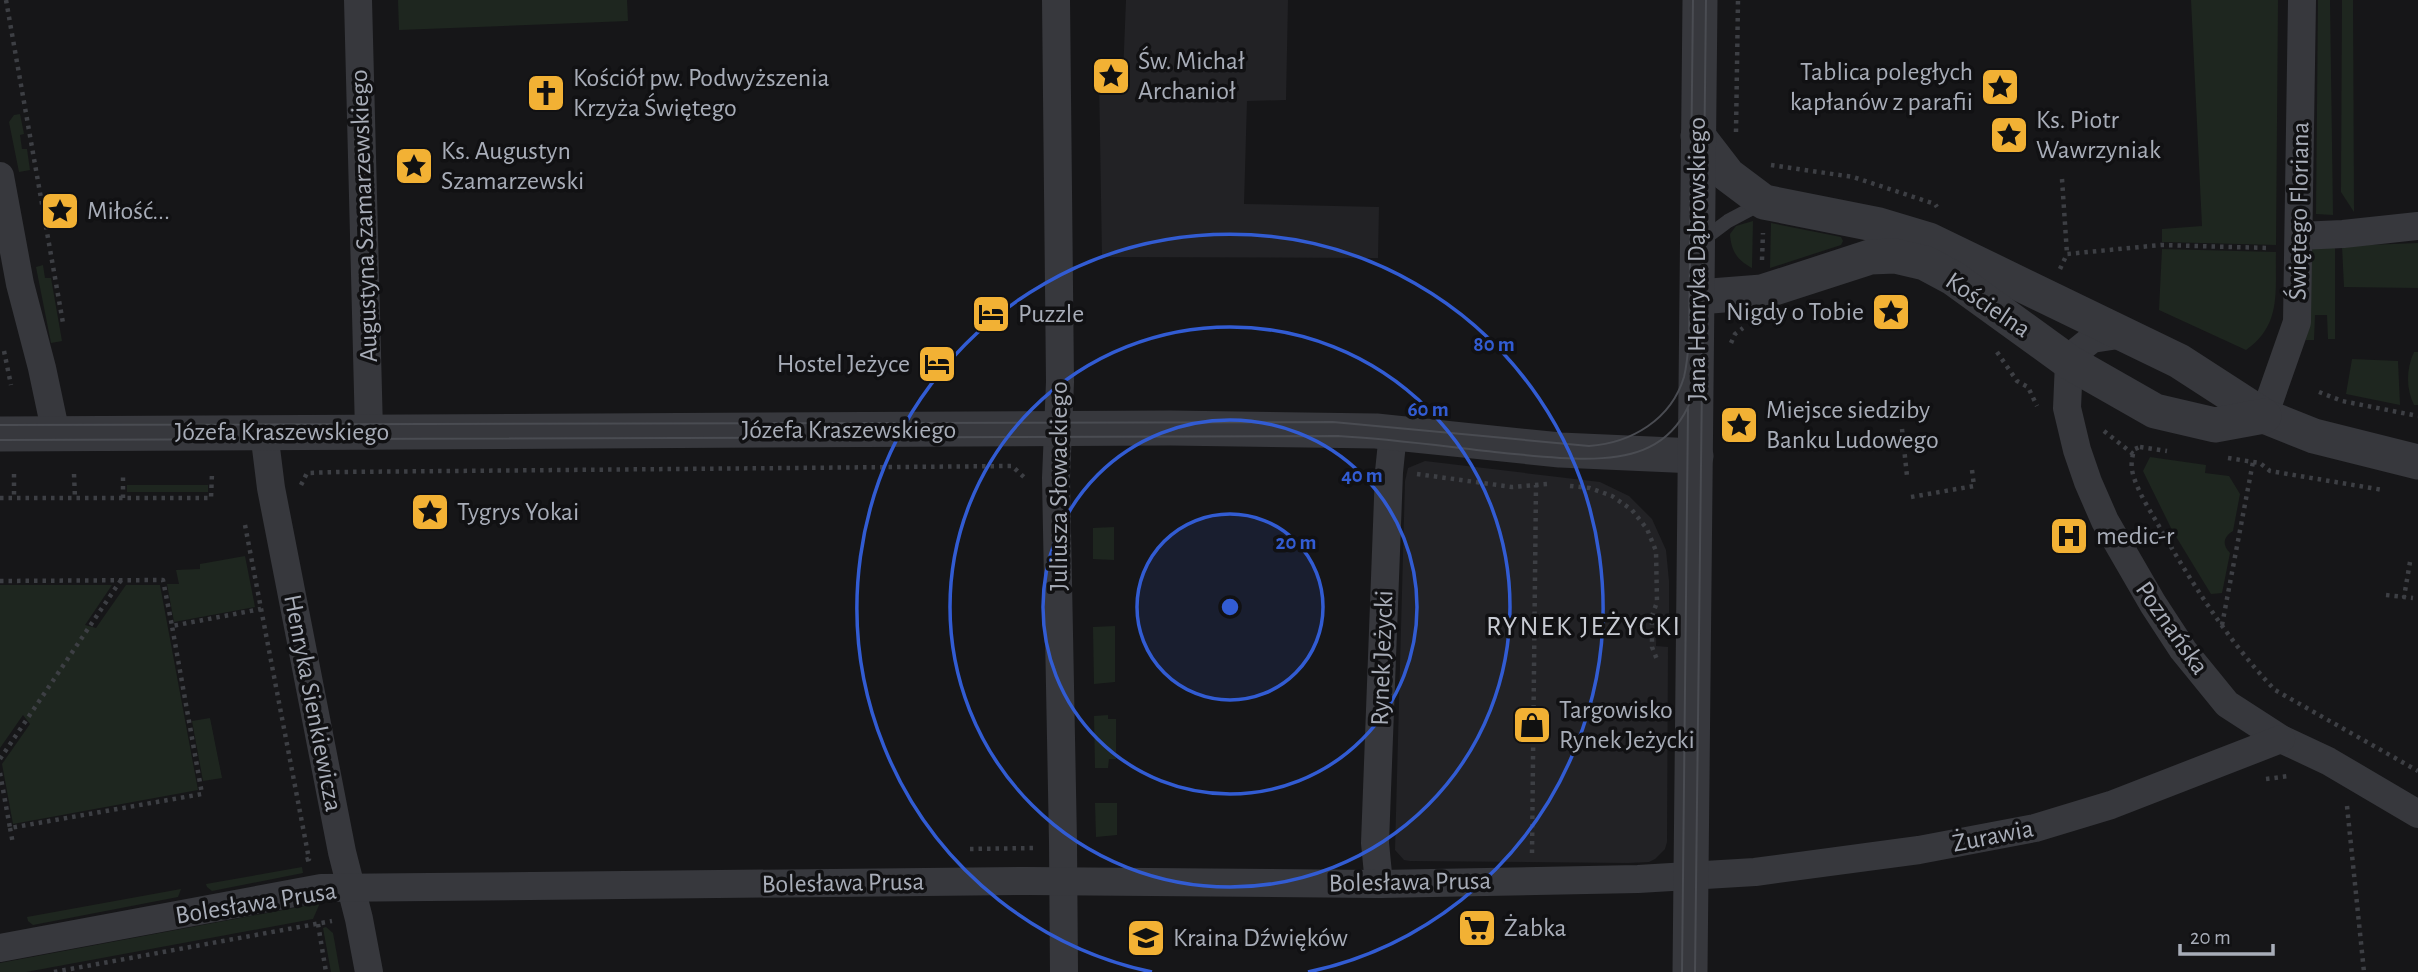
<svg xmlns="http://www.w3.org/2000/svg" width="2418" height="972" viewBox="0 0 2418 972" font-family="'Alegreya Sans',sans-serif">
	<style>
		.built { fill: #222225 }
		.green { fill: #1e261f }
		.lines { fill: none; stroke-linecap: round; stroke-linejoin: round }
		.path { stroke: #3d3f44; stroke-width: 4.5; stroke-dasharray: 3.5 5; stroke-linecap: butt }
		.service { stroke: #37383d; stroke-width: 14 }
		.minor { stroke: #37383d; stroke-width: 28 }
		.tertiary { stroke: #37383d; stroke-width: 35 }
		.tram { stroke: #4a4c52; stroke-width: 2 }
		.ring { fill: none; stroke: #325cd3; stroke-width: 3.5 }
		.labels { text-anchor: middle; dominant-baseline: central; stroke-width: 7; stroke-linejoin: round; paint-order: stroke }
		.poi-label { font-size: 26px; fill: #a8adb8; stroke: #111113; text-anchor: start }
		.street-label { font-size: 26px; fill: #a8adb8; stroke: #111113 }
		.neighbourhood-label { font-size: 28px; letter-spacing: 2px; fill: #c9ccd4; stroke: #111113 }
		.centre { fill: #325cd3; stroke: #111113; stroke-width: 3.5 }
		.ring-label { font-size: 21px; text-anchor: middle; font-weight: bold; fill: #325cd3; stroke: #111113; stroke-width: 7; stroke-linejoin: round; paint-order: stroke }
	</style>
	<rect width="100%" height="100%" fill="#161618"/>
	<g class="built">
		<polygon points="1126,0 1288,0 1286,100 1247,101 1244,204 1379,207 1378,258 1102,257 1099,76 1123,75"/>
		<polygon points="1425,461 1600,482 1629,496 1652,519 1666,550 1669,581 1669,617 1657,617 1656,646 1668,647 1667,842 1665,849 1655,859 1649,862 1628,863 1410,861 1404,860 1395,850 1405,481 1408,468"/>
	</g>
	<g class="green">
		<polygon points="398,0 627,0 628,21 399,30"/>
		<polygon points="2191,0 2278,0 2276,245 2162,242 2162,229 2202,226"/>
		<polygon points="2318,0 2330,0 2333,215 2316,214"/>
		<polygon points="2342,0 2353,0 2354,212 2341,192"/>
		<polygon points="20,114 24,134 20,135 22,149 27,149 30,170 19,172 9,122 14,115"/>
		<path d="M1753,221l-1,47c-15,-8 -21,-17 -22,-34l6,-8z"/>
		<polygon points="1771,223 1841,237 1843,241 1841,245 1770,268"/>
		<polygon points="2307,238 2335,239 2335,339 2328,339 2327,315 2315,315 2314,340 2306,340"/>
		<polygon points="2418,243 2418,288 2344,287 2342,246"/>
		<path d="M2162,249l114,3c-1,39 6,73 -30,98l-87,-40z"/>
		<polygon points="43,265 45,278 51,278 62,341 51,343 36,267"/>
		<path d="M2414,352h4v53h-4c-8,-16 -8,-36 0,-53z"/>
		<polygon points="2352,359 2398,361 2400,405 2346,394"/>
		<path d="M2150,457l56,8 -1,8 24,3 11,18 -7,37c-10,6 -11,14 -3,22l-8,40 -11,1 -39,-64 -29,-59z"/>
		<rect x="127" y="485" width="81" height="7"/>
		<polygon points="1114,527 1114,560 1093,559 1093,528"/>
		<polygon points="245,556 255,607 174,622 167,584 179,584 176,570 200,569 200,564"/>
		<polygon points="0,585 112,585 85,625 96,628 126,585 160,585 198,790 13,824 2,764 30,724 23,715 0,748"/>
		<polygon points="1115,626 1115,682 1094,684 1093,627"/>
		<polygon points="1108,715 1108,719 1116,719 1116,759 1109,759 1108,768 1095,768 1094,716"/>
		<polygon points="210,718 222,778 203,781 192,721"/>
		<polygon points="1095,803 1117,803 1117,835 1096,837"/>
		<polygon points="302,867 303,873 212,891 207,887 206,884"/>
		<polygon points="181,889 178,897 33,925 28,921 27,917"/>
		<polygon points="320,903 313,919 26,972 0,972 0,963"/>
		<polygon points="326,927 333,933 340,972 331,972 323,928"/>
	</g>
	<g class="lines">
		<g class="path">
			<polyline points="6,0 63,323"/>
			<polyline points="1736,132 1738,0"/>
			<polyline points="1771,165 1853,177 1935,204 1937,207"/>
			<polyline points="2062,179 2067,254"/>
			<polyline points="1762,260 1763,233"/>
			<polyline points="2060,269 2067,254 2161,245 2268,248"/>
			<polyline points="1731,343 1735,334 1743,328"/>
			<polyline points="4,351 11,385"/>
			<polyline points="1997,352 2017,381 2028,387 2037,406"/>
			<polyline points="2319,392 2342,401 2418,416"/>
			<polyline points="1902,429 1907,476"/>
			<polyline points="2104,431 2133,454 2135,449 2140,447"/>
			<polyline points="2140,447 2167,451"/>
			<path d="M2133,454c-1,5 -2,11 -1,16 4,20 18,40 28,58 33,57 69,114 115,162l143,81"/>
			<polyline points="2228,458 2260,463 2270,471 2383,490"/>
			<polyline points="14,474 14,498"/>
			<polyline points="74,474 75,498"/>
			<polyline points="1417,474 1512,487 1547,484"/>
			<polyline points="301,485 307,473 338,472 1012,466 1026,479"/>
			<polyline points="1570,486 1590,488 1612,496 1632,510 1647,529 1656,551 1657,602 1652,616 1652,647 1658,662"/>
			<polyline points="1911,497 1974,486 1972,470"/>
			<polyline points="0,498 211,498 212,473"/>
			<polyline points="123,498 123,474"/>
			<polyline points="245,525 309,859 305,860"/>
			<polyline points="2410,562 2404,597 2413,598"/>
			<polyline points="0,581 163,580 172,626 261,609"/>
			<polyline points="2386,595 2404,597"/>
			<polyline points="2222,625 2253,462"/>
			<polyline points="0,759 121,580"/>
			<polyline points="0,773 10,828 202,794 172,626"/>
			<polyline points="2266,779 2289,776"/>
			<polyline points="2347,806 2364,972"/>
			<polyline points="10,828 13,844"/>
			<polyline points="970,849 1033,848"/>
			<polyline points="1532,853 1536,485"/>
			<polyline points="318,924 326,972"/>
			<polyline points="54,972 332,921"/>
		</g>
		<polyline class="service" points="1700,242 1728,221 1762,203"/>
		<g class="minor">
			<polyline points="358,0 369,431"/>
			<polyline points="1056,0 1060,382 1056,478 1063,842 1064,972"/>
			<polyline points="0,176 20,284 42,368 56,434"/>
			<polyline points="2299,236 2343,234 2418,226"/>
			<polyline points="2125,334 2092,339 2076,352 2069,362 2067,408 2077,450 2088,482 2105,521 2153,604 2183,650 2227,704 2281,739 2328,761 2418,814"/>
			<polyline points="2264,416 2297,322 2302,0"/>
			<polyline points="264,432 271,488 342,852 359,919 369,972"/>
			<polyline points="1379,884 1375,843 1389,472 1393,433"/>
			<polyline points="0,948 321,888 1028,881 1379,884 1638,879 1755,872 1919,850 2035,828 2111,805 2281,739"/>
		</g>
		<g class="tertiary">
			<polyline points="1698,136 1728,175 1764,202 1879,225 1929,240 2179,361 2264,416 2314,436 2418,462"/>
			<polyline points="1698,297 1762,292 1870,257 1895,256 1925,263 1953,278 2069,362 2155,411 2215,425 2264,416"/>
			<polyline points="0,434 1171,428 1376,431 1560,450 1696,456"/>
			<polyline points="1690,972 1700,0"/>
		</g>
		<g class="tram">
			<polyline points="1689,346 1693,0"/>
			<polyline points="1702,350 1706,0"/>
			<path d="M0,425l1333,-3 256,24c42,-3 82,-26 95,-69 3,-12 4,-25 5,-38"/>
			<path d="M0,440l1338,-4c56,3 110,11 166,17 105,10 190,23 199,-113"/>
			<polyline points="1682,972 1688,409"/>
			<polyline points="1695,972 1702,381"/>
		</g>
	</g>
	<circle cx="1230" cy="607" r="93" fill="#325cd3" fill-opacity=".12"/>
	<g class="ring">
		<circle cx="1230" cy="607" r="93"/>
		<circle cx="1230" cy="607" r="187"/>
		<circle cx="1230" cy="607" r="280"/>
		<path d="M1152 972A373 373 0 1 1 1308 972"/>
	</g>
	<defs>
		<symbol id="sight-square" viewBox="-11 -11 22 22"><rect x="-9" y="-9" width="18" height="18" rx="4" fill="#f2b134" stroke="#111113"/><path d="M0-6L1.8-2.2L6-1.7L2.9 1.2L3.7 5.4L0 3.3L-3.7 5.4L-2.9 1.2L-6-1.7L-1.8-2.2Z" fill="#111"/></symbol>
		<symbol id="church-square" viewBox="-11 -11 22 22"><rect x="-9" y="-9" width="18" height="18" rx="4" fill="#f2b134" stroke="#111113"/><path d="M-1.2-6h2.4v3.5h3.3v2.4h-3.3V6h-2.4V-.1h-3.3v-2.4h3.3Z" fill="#111"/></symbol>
		<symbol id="hotel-square" viewBox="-11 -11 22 22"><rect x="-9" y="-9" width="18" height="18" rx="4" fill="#f2b134" stroke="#111113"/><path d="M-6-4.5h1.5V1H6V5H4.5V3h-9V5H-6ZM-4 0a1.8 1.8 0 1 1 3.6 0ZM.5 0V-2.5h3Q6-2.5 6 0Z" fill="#111"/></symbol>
		<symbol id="hospital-square" viewBox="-11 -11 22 22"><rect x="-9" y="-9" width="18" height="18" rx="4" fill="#f2b134" stroke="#111113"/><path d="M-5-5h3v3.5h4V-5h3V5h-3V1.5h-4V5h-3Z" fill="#111"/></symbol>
		<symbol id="shop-square" viewBox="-11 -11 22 22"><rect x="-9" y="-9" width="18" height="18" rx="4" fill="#f2b134" stroke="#111113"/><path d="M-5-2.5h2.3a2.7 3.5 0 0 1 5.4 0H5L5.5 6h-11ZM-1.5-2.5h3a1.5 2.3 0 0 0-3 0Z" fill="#111"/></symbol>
		<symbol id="supermarket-square" viewBox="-11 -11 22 22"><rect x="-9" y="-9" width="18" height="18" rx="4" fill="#f2b134" stroke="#111113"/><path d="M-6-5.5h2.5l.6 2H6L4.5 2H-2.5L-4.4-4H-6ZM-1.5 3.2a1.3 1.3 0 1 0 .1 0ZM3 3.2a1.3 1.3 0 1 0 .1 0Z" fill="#111"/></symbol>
		<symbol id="school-square" viewBox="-11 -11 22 22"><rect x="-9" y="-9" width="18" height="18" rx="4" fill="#f2b134" stroke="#111113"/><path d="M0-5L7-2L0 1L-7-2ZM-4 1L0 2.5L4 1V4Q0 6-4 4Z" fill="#111"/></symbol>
	</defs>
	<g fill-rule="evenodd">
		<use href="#sight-square" x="1089" y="54" width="44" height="44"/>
		<use href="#sight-square" x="1978" y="65" width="44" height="44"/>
		<use href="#church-square" x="524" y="71" width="44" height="44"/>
		<use href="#sight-square" x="1987" y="113" width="44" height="44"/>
		<use href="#sight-square" x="392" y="144" width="44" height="44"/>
		<use href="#sight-square" x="38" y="189" width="44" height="44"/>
		<use href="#sight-square" x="1869" y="290" width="44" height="44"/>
		<use href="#hotel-square" x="969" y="292" width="44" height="44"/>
		<use href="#hotel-square" x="915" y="342" width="44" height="44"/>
		<use href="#sight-square" x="1717" y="403" width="44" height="44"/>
		<use href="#sight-square" x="408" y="490" width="44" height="44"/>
		<use href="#hospital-square" x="2047" y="514" width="44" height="44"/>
		<use href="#shop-square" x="1510" y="703" width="44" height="44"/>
		<use href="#supermarket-square" x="1455" y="906" width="44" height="44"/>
		<use href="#school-square" x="1124" y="916" width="44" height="44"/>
	</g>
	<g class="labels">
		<g class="poi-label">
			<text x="1138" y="61">Św. Michał<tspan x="1138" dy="30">Archanioł</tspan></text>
			<text x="1973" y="72" text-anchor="end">Tablica poległych<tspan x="1973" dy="30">kapłanów z parafii</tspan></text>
			<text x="573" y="78">Kościół pw. Podwyższenia<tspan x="573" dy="30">Krzyża Świętego</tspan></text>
			<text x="2036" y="120">Ks. Piotr<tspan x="2036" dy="30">Wawrzyniak</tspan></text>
			<text x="441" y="151">Ks. Augustyn<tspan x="441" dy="30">Szamarzewski</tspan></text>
			<text x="87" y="211">Miłość...</text>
			<text x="1864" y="312" text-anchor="end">Nigdy o Tobie</text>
			<text x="1018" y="314">Puzzle</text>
			<text x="910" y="364" text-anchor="end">Hostel Jeżyce</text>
			<text x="1766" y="410">Miejsce siedziby<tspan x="1766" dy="30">Banku Ludowego</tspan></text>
			<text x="457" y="512">Tygrys Yokai</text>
			<text x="2096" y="536">medic-r</text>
			<text x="1559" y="710">Targowisko<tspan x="1559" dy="30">Rynek Jeżycki</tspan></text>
			<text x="1504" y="928">Żabka</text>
			<text x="1173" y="938">Kraina Dźwięków</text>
		</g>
		<g class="street-label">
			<text transform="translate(2299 211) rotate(-89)">Świętego Floriana</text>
			<text transform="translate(364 216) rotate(-92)">Augustyna Szamarzewskiego</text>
			<text transform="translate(1697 259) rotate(-90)">Jana Henryka Dąbrowskiego</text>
			<text transform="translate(1988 305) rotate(34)">Kościelna</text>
			<text x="849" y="430">Józefa Kraszewskiego</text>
			<text x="282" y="432">Józefa Kraszewskiego</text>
			<text transform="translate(1059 486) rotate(-90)">Juliusza Słowackiego</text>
			<text transform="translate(2172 628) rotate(55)">Poznańska</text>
			<text transform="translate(1382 658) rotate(-88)">Rynek Jeżycki</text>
			<text transform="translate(313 703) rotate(79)">Henryka Sienkiewicza</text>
			<text transform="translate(1993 836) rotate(-11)">Żurawia</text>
			<text transform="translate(1410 882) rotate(-1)">Bolesława Prusa</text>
			<text transform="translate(843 883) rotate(-1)">Bolesława Prusa</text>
			<text transform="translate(256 903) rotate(-9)">Bolesława Prusa</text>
		</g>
		<g class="neighbourhood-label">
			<text x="1584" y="627">RYNEK JEŻYCKI</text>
		</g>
	</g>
	<circle cx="1230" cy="607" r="10" class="centre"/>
	<g class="ring-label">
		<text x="1494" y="351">80 m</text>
		<text x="1428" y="416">60 m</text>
		<text x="1362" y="482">40 m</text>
		<text x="1296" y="549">20 m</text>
	</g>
	<path d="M2180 944v10h93v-10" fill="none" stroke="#a8adb8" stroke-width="3.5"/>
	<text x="2190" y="944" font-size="21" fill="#a8adb8" stroke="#111113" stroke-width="5" paint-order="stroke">20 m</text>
</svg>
